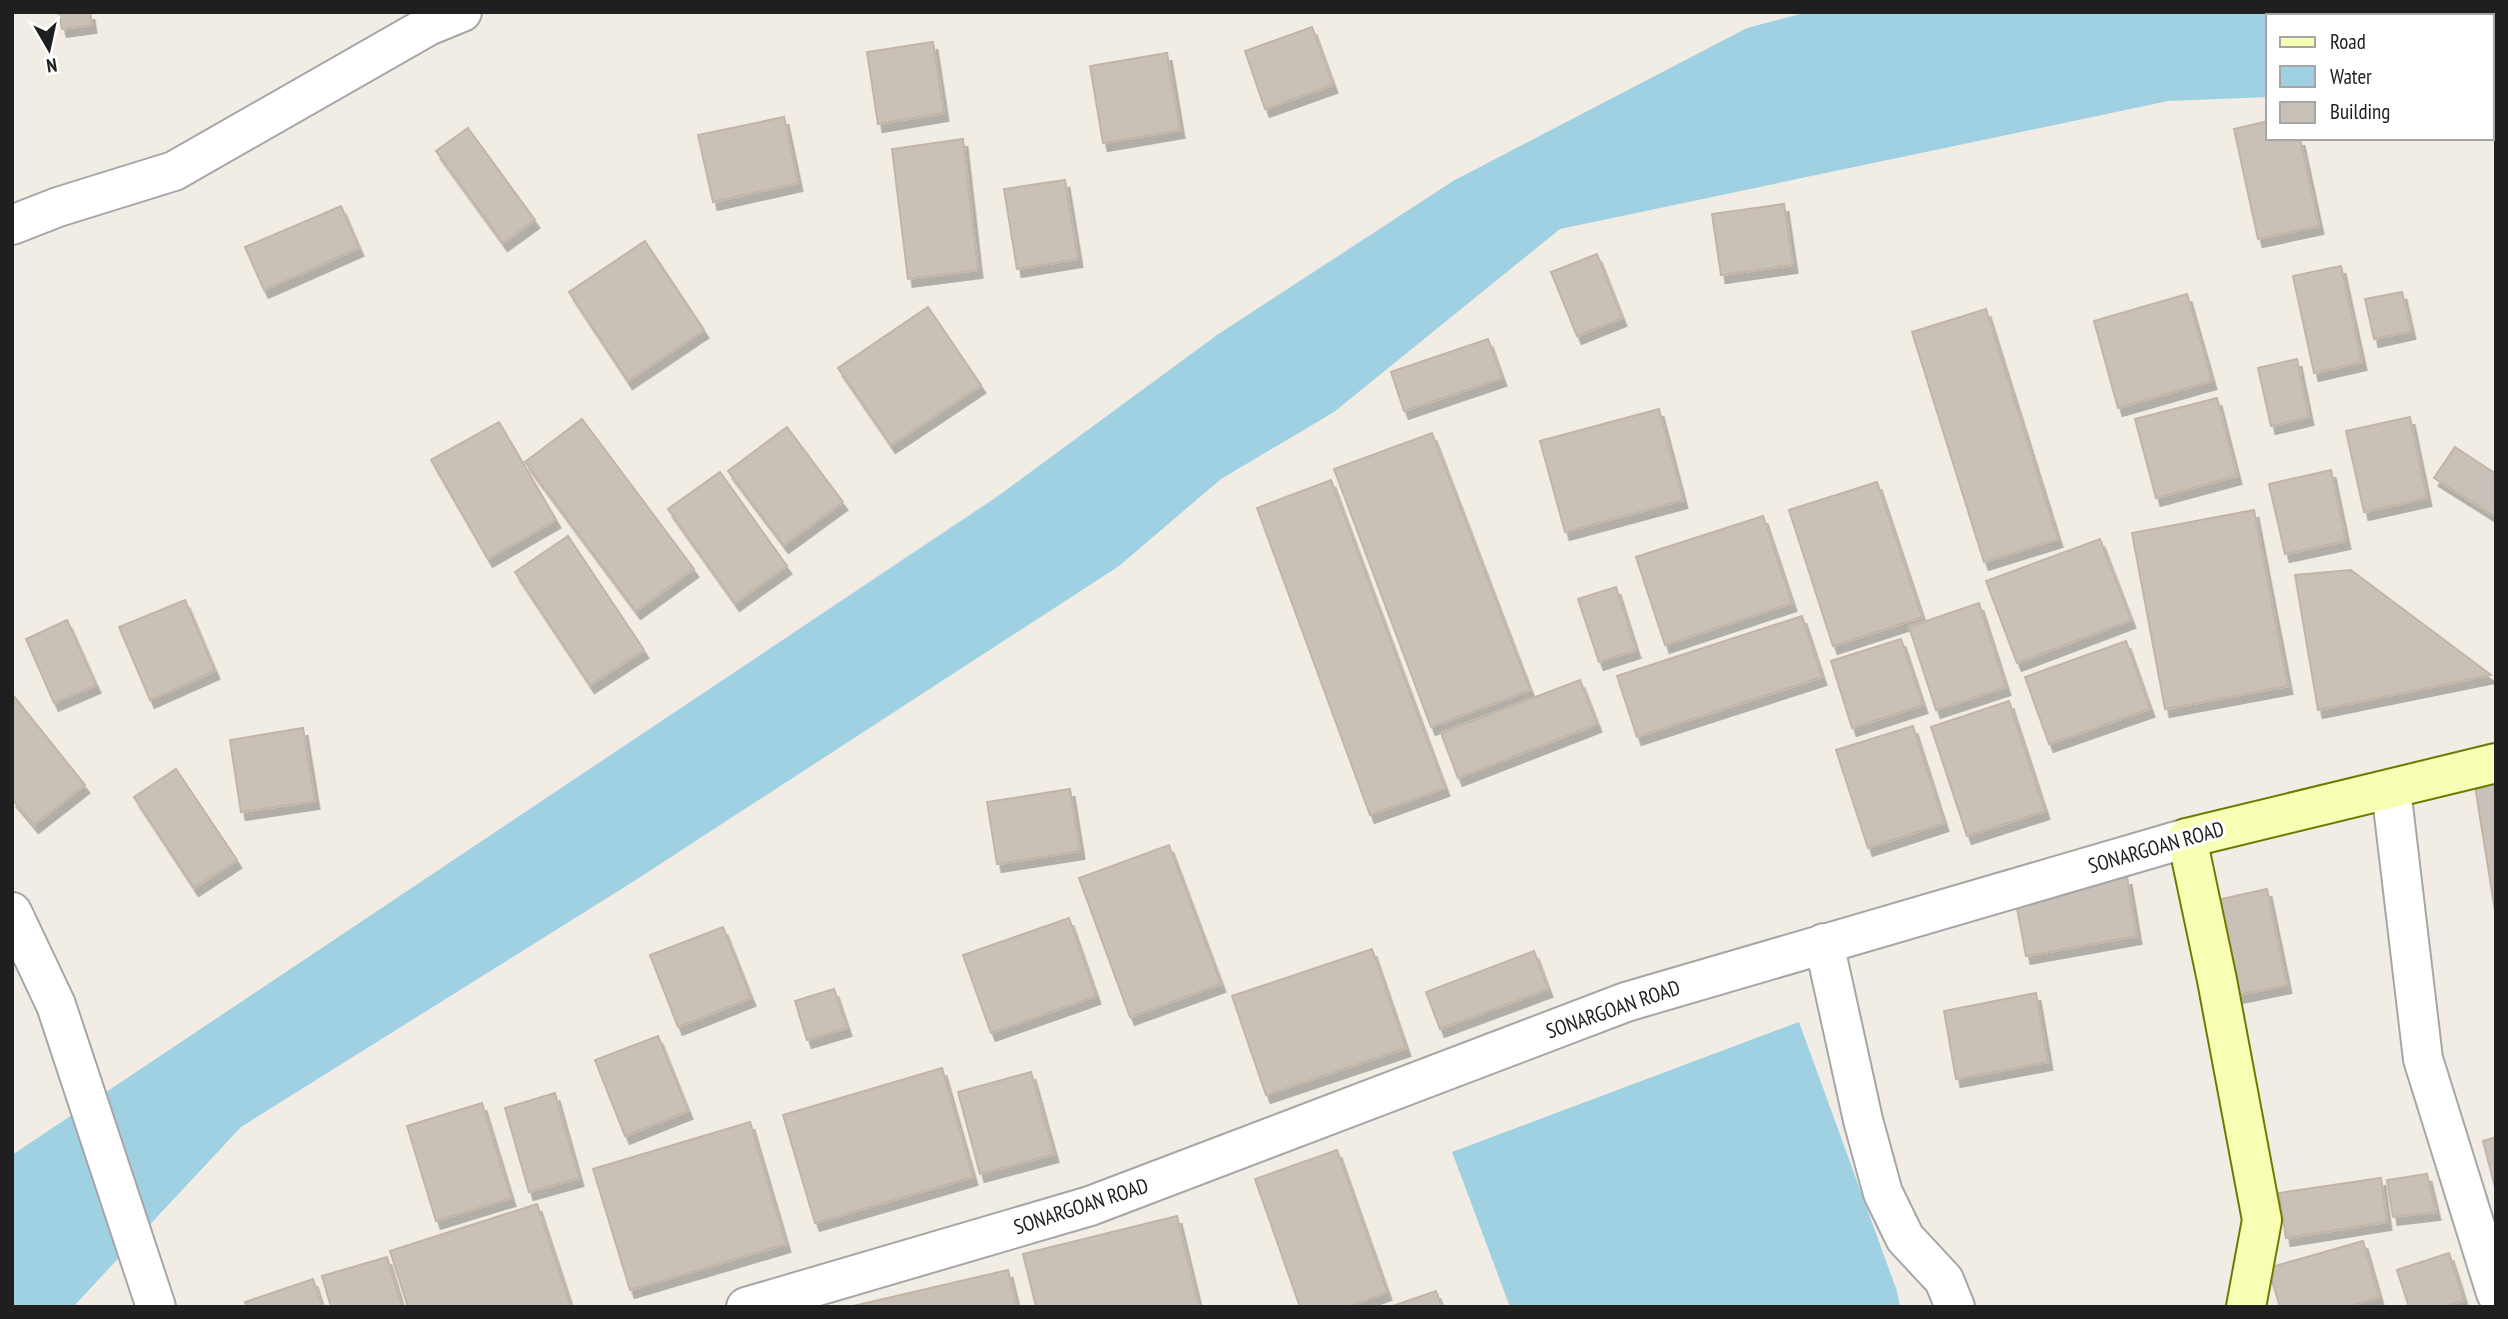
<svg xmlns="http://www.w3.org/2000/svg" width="2508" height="1319" viewBox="0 0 2508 1319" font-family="'PT Sans Narrow',sans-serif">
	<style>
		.water { fill: #a0d1e3 }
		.building { fill: #c9c0b7; stroke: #c4b4a5; stroke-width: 2; filter: url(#shadow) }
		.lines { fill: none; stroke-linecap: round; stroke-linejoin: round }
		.street-casing { stroke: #a6a6a6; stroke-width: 42 }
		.secondary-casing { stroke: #6a7c00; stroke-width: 42 }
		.street { stroke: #fff; stroke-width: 38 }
		.secondary { stroke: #f8ffb4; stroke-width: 38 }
		.labels { text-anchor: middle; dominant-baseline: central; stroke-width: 6; stroke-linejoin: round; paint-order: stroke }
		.street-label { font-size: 21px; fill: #1f1f1f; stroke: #fff }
	</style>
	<defs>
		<filter id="shadow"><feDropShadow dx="4.5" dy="8" stdDeviation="0" flood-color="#0004"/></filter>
	</defs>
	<rect width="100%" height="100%" fill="#f1ede4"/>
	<g class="water">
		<polygon points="1808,12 2496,12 2496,88 2492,88 2492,16 2268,16 2268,97 2168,101 1560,229 1334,412 1221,479 1119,566 631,883 241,1127 73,1307 12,1307 12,1155 998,496 1217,335 1453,181 1747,28"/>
		<polygon points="1799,1022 1897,1291 1900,1307 1510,1307 1452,1152"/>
	</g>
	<g class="building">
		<polygon points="59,12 90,12 92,25 62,29"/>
		<polygon points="1312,27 1333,85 1265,109 1245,51"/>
		<polygon points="933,42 944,113 878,124 867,52"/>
		<polygon points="1167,53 1180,130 1103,143 1090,66"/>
		<polygon points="784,117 798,183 713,202 698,135"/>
		<polygon points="2268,121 2268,138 2300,138 2319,226 2258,239 2234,129"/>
		<polygon points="468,128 535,220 503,243 436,151"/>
		<polygon points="963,139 978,270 908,279 892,149"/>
		<polygon points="1065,180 1078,259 1017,269 1004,189"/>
		<polygon points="1784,204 1793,265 1721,275 1712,214"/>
		<polygon points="341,206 359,248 264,290 245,247"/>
		<polygon points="645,241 704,330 628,381 569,292"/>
		<polygon points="1597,254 1622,318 1577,336 1551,272"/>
		<polygon points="2341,266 2362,362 2314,373 2293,276"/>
		<polygon points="2402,292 2411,331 2374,339 2365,299"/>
		<polygon points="2187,294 2212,381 2118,408 2094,321"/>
		<polygon points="928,307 981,385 891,445 838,368"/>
		<polygon points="1986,309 2058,539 1984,562 1912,332"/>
		<polygon points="1488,339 1502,378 1404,411 1391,372"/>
		<polygon points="2297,359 2309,417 2271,426 2258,368"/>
		<polygon points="2217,398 2237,476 2156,498 2135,419"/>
		<polygon points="1659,409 1683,500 1565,532 1540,441"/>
		<polygon points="2410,417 2427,498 2364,512 2346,431"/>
		<polygon points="582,419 694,569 636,611 525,462"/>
		<polygon points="499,422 556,520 488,559 431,460"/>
		<polygon points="787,427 843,502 784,545 728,471"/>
		<polygon points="1432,433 1530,690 1431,727 1334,469"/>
		<polygon points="2455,447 2496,474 2496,517 2434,478"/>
		<polygon points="2331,470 2346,541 2285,554 2269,484"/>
		<polygon points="720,472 787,566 735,603 668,509"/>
		<polygon points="1331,480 1445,788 1370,815 1257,508"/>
		<polygon points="1877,482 1922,617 1833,646 1789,510"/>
		<polygon points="2254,510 2288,686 2165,709 2132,533"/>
		<polygon points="1763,516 1792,603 1665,645 1636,557"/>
		<polygon points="568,536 644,650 590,685 515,572"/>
		<polygon points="2100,539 2131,620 2017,663 1986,581"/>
		<polygon points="2351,570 2491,675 2318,710 2295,575"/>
		<polygon points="1616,587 1636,650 1599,662 1578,599"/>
		<polygon points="185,600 215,671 150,700 119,627"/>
		<polygon points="1979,603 2006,687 1936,710 1909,627"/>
		<polygon points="1802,616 1822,677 1637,737 1617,676"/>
		<polygon points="67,620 96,685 54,703 26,639"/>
		<polygon points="1901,639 1923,705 1852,728 1831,661"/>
		<polygon points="2126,641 2150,709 2049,744 2025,677"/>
		<polygon points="1580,680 1597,724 1458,778 1441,733"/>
		<polygon points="12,694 85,785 34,825 12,799"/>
		<polygon points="2009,701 2045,811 1967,836 1931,727"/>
		<polygon points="1913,726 1944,823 1868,848 1836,750"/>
		<polygon points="303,728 315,801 241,812 230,740"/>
		<polygon points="176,769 237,860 194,888 134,797"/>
		<polygon points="2496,783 2496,917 2475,786"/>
		<polygon points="1070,789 1080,851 997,864 987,802"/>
		<polygon points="1169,845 1221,984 1130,1017 1079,878"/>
		<polygon points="2127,877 2137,936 2026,956 2015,898"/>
		<polygon points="2267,889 2287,985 2238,995 2217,900"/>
		<polygon points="1069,918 1096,996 991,1033 963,955"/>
		<polygon points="723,927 751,998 678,1027 650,955"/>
		<polygon points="1372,949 1406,1048 1266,1095 1232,996"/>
		<polygon points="1534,951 1548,989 1440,1029 1426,992"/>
		<polygon points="834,989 847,1028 807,1040 795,1001"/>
		<polygon points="2036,993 2048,1062 1956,1079 1944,1011"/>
		<polygon points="658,1036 688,1111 625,1136 595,1060"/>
		<polygon points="942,1068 973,1177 815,1223 783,1115"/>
		<polygon points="1031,1072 1054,1154 980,1174 958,1092"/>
		<polygon points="555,1093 579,1178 529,1192 505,1108"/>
		<polygon points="482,1103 511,1198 436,1221 407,1126"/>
		<polygon points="750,1122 786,1244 630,1290 593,1169"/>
		<polygon points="2496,1137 2496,1191 2483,1141"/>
		<polygon points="1337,1150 1387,1292 1347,1307 1300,1307 1255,1179"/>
		<polygon points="2427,1174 2436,1212 2393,1217 2387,1180"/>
		<polygon points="2381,1178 2387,1222 2286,1238 2279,1193"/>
		<polygon points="537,1204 571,1307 408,1307 390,1251"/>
		<polygon points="1177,1216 1199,1307 1036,1307 1023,1254"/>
		<polygon points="2363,1241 2379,1297 2347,1307 2280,1307 2268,1268"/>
		<polygon points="2449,1253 2464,1300 2443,1307 2409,1307 2397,1270"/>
		<polygon points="387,1257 402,1307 331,1307 322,1276"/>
		<polygon points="1008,1270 1017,1307 849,1307"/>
		<polygon points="313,1279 322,1307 247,1307 245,1302"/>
		<polygon points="1436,1291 1442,1307 1390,1307"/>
	</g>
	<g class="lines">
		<defs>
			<g id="street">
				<polyline points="12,225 58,207 174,171 428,26 462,12"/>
				<polyline points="2391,789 2423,1059 2496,1293"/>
				<polyline points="12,912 56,1005 156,1307"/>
				<polyline points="1824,943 1863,1120 1883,1193 1905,1238 1944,1280 1955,1307"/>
				<polyline points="746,1307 1090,1206 1626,1002 2187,838"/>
			</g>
			<polyline id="secondary" points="2246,1307 2262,1220 2217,980 2187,838 2496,763"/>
		</defs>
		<use href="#street" class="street-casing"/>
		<use href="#secondary" class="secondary-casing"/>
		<use href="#street" class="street"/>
		<use href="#secondary" class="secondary"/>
	</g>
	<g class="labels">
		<g class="street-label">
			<text transform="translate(2156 847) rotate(-16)">SONARGOAN ROAD</text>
			<text transform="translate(1613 1009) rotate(-19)">SONARGOAN ROAD</text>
			<text transform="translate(1081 1206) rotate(-18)">SONARGOAN ROAD</text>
		</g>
	</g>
	<rect width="2508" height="1319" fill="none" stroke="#1f1f1f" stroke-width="28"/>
	<rect x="2266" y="14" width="228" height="126" fill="#ffffff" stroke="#a5a5a5" stroke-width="2"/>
	<rect x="2280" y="37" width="35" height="10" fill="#f8ffb4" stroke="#a5a5a5" stroke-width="2"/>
	<text x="2330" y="49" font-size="21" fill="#1f1f1f">Road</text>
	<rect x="2280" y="66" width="35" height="21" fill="#a0d1e3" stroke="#a5a5a5" stroke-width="2"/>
	<text x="2330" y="84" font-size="21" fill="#1f1f1f">Water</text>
	<rect x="2280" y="102" width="35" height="21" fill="#c9c0b7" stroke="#a5a5a5" stroke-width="2"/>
	<text x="2330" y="119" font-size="21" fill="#1f1f1f">Building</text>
	<g transform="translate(49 49) rotate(171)" stroke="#ffffff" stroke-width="5" paint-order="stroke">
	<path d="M0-5L12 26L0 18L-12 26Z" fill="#1f1f1f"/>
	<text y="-10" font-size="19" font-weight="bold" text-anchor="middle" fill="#1f1f1f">N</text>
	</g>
</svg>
